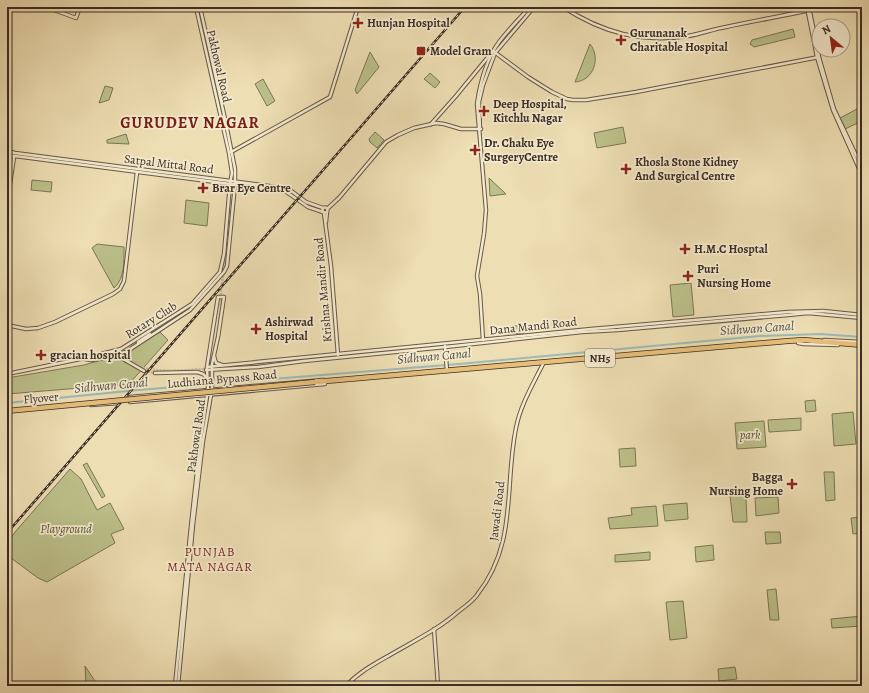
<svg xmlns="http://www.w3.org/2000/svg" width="869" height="693" viewBox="0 0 869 693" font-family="Alegreya,serif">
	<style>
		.green { fill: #bcc08a; stroke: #7b7658 }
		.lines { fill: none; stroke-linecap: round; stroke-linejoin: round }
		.canal { stroke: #9cbab6; stroke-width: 2 }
		.minor-tunnel { stroke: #caba97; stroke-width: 2.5; stroke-dasharray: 2.5 1; stroke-linecap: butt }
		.minor-casing { stroke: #675848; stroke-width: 4.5 }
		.highway-casing { stroke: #3a2c25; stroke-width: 6 }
		.minor { stroke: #f4eace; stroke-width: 2.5 }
		.highway { stroke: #e7bf7a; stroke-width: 4.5 }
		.rail-casing { stroke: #3a2c25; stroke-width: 2.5 }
		.rail { stroke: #f4eace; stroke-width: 1; stroke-dasharray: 3; stroke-linecap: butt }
		.highway-bridge-casing { stroke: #3a2c25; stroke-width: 6; stroke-linecap: butt }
		.highway-bridge { stroke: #e7bf7a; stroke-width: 4.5 }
		.poi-dot { fill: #8f2418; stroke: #f4eace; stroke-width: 1.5 }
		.labels { text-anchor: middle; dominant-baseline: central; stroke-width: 3.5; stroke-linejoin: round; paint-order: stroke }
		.shield { fill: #f4eace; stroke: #726558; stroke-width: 1 }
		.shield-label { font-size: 11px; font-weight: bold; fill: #3a2c25 }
		.poi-label { font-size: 12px; font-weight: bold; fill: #3a2c25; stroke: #f4eace; text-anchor: start }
		.street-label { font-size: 12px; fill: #3a2c25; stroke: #f4eace }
		.park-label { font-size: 12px; font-style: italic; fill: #5a513e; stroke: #f4eace }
		.water-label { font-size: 13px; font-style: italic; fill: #525049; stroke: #f4eace }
		.neighbourhood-label { font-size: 13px; letter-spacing: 1px; fill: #7a1f14; stroke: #f4eace }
		.district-label { font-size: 16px; font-weight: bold; letter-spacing: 1px; fill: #7a1f14; stroke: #f4eace }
	</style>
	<rect width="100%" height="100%" fill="#eedeb3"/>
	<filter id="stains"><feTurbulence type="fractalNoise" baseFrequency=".005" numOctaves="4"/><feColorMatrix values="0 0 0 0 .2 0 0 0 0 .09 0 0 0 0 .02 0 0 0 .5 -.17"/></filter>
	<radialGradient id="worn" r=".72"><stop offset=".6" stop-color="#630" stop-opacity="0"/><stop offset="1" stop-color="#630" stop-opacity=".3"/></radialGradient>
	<g class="green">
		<polygon points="793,29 795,37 754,47 750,44 752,40"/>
		<path d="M590,44c11,13 4,37 -15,38z"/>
		<polygon points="370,52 379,67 357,94 355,90"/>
		<polygon points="430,73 440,82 435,88 424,79"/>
		<polygon points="263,79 275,101 267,106 255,84"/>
		<polygon points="105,86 113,88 109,100 99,103"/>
		<polygon points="857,109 862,121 845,129 840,118"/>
		<polygon points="623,127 626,143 597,148 594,133"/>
		<polygon points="375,132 384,140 377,148 370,142 369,139"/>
		<polygon points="126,134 129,144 107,143 107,140"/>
		<polygon points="489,178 506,194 490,196"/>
		<polygon points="32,180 52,182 51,192 31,190"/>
		<polygon points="186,200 209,203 207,226 184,223"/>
		<path d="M97,244l27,3c0,13 1,32 -10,41l-22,-40z"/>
		<polygon points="691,283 694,315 673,317 670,285"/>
		<polygon points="524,325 524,333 507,334 506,327"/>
		<polygon points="160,332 168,340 129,384 7,394 7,378 84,365 113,357"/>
		<polygon points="815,400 816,411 806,412 805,401"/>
		<polygon points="853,412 856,444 834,446 832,414"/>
		<polygon points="801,418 801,430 769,432 768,420"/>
		<polygon points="764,421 766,447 737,449 735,423"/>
		<polygon points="635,448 636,466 620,467 619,449"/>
		<polygon points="87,463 105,496 102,498 83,465"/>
		<polygon points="70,469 81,479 97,510 110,503 124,529 111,534 115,543 47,582 38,578 7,555 7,544 15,532"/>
		<polygon points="824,472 834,472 835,500 826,501"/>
		<polygon points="730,495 742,496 746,498 747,522 733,522"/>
		<polygon points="778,497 779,513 756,516 755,498"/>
		<polygon points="687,503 688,519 665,521 663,505"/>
		<polygon points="656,506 658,526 610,529 608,518 632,515 631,508"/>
		<polygon points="862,517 862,533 853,534 851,518"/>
		<polygon points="765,532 780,532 781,543 766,544"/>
		<polygon points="713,545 714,560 696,562 695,547"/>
		<polygon points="650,552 650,560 615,562 615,555"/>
		<polygon points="776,589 779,620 770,620 767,590"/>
		<polygon points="683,601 687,638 670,640 666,602"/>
		<polygon points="862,616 862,626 832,628 831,619"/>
		<polygon points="85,666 97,684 86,684"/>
		<polygon points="735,667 737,679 719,681 718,669"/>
	</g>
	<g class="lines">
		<polyline class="canal" points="7,403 138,390 459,364 760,336 820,334 862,337"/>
		<g class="minor-tunnel">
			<polyline points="219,323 221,309 221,290 227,250 230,212"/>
			<path d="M136,344c-4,4 -7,7 -5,14 4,19 61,11 76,11"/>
			<polyline points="216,368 266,363"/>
			<polyline points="144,371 155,373"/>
		</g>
		<defs>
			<g id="minor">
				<polyline points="46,7 76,18 80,7"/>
				<path d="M563,7c40,26 78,36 125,29 13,-2 25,-7 38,-9 28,-6 56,-11 84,-17"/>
				<polyline points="807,7 817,57 833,110 862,175"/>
				<polyline points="809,7 819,57 834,109 862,168"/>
				<polyline points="431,124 456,96 493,51 528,77 552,92 567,99 573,100 586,100 636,92 819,57"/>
				<polyline points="480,129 479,102 483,85 495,53 534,7"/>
				<polyline points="7,151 15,153 284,188 290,190 306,202 323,208"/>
				<polyline points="231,152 330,97 358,7"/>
				<polyline points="7,155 285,191 308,207 323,212"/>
				<polyline points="7,204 14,157"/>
				<circle cx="325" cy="210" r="2.5"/>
				<polyline points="327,209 339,198 386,142 398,135 414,128 436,123 444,124 461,129 481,129"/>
				<polyline points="324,213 331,266 338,355"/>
				<polyline points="326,222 327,212"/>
				<polyline points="7,325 26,329 38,328 55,322 113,294 120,289 124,281 137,172"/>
				<path d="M483,340l-3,-46 -3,-18 7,-42 2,-24 -9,-106c3,-21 9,-44 22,-62 9,-12 21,-24 31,-35"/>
				<polyline points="824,340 862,342"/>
				<polyline points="138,342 150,334"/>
				<polyline points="798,343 804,344 838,345"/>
				<polyline points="445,346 447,371"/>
				<path d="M113,352c9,2 12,2 19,-4l58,-38 34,-38 3,-6 8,-81v-16l-10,-50 -25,-112"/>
				<polyline points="214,356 216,363 222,365"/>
				<polyline points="85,359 91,360 118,356 144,371"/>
				<polyline points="207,367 591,329 788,312 823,311 862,315"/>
				<polyline points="206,370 258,367 304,361 445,347 582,332 618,330 788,315 808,313 862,318"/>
				<polyline points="155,373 197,372 203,374 207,378"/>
				<polyline points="7,374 85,358 121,349 192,304 220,272 224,254 230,184 232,173 229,153 196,7"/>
				<polygon points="322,380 325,380 325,384 130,402 130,397"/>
				<polyline points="91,405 119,403 120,400"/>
				<polyline points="434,629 438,686"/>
				<polyline points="175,686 191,526 200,444 208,389 207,367 218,297 224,297 218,337 212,364 212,389 203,441 193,525 178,686"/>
				<path d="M346,686c13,-14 28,-22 44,-31 24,-14 49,-26 69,-44 7,-5 14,-10 18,-16 41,-52 27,-108 39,-167 4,-22 17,-44 27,-64"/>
			</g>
			<polyline id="highway" points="315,382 788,341 804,340 862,345"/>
		</defs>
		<use href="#minor" class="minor-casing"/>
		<use href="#highway" class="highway-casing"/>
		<use href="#minor" class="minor"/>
		<use href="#highway" class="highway"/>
		<defs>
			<polyline id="rail" points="7,533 465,7"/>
		</defs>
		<use href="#rail" class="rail-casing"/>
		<use href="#rail" class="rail"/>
		<defs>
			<polyline id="highway-bridge" points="7,411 315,382"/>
		</defs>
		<use href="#highway-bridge" class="highway-bridge-casing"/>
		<use href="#highway-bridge" class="highway-bridge"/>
	</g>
	<g class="poi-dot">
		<path d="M356 17h4v4h4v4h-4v4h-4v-4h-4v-4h4z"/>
		<path d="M619 34h4v4h4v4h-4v4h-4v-4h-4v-4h4z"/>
		<rect x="416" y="46" width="10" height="10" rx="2"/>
		<path d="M482 105h4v4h4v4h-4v4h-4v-4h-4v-4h4z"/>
		<path d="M473 144h4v4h4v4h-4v4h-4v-4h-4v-4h4z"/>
		<path d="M624 163h4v4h4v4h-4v4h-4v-4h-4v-4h4z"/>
		<path d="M201 182h4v4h4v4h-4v4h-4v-4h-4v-4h4z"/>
		<path d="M683 243h4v4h4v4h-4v4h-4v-4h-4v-4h4z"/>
		<path d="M686 270h4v4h4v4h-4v4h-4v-4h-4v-4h4z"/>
		<path d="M254 323h4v4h4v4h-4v4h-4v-4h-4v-4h4z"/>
		<path d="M39 349h4v4h4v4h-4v4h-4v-4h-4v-4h4z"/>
		<path d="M790 478h4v4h4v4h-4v4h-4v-4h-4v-4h4z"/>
	</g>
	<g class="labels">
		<rect class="shield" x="585" y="349" width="30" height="18" rx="3"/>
		<g class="shield-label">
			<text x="600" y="358">NH5</text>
		</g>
		<g class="poi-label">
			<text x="367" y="23">Hunjan Hospital</text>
			<text x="630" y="33">Gurunanak<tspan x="630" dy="14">Charitable Hospital</tspan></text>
			<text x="430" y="51">Model Gram</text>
			<text x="493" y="104">Deep Hospital,<tspan x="493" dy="14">Kitchlu Nagar</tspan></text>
			<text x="484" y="143">Dr. Chaku Eye<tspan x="484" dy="14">SurgeryCentre</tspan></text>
			<text x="635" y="162">Khosla Stone Kidney<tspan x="635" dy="14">And Surgical Centre</tspan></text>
			<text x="212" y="188">Brar Eye Centre</text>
			<text x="694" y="249">H.M.C Hosptal</text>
			<text x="697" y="269">Puri<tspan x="697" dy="14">Nursing Home</tspan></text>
			<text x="265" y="322">Ashirwad<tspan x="265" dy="14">Hospital</tspan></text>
			<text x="50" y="355">gracian hospital</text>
			<text x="783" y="477" text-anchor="end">Bagga<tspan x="783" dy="14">Nursing Home</tspan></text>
		</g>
		<g class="street-label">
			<text transform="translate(219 66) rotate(77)">Pakhowal Road</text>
			<text transform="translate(169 164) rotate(7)">Satpal Mittal Road</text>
			<text transform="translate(323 290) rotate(-95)">Krishna Mandir Road</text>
			<text transform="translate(151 320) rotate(-32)">Rotary Club</text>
			<text transform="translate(533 326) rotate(-6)">Dana Mandi Road</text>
			<text transform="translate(222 379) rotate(-5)">Ludhiana Bypass Road</text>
			<text transform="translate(41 398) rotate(-5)">Flyover</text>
			<text transform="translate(196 436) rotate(-82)">Pakhowal Road</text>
			<text transform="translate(497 511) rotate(-83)">Jawadi Road</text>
		</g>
		<g class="park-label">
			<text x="750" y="435">park</text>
			<text x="66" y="529">Playground</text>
		</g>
		<g class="water-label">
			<text transform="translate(757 328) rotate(-4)">Sidhwan Canal</text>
			<text transform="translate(434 356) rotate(-5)">Sidhwan Canal</text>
			<text transform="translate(111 385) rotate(-5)">Sidhwan Canal</text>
		</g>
		<g class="neighbourhood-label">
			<text x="210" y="551">PUNJAB<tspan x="210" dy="15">MATA NAGAR</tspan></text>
		</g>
		<g class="district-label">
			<text x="190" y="123">GURUDEV NAGAR</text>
		</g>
	</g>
	<rect width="869" height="693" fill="none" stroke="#eedeb3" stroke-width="24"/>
	<rect x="8" y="8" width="853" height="677" fill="none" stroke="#3a2c25" stroke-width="2"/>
	<rect x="12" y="12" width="845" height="669" fill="none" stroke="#3a2c25"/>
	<g transform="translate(831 38) rotate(331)"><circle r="19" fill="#f4eace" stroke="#aa9e8a"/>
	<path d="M0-3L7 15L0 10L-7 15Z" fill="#8f2418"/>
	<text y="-6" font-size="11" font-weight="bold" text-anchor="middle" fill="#3a2c25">N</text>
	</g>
	<rect width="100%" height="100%" filter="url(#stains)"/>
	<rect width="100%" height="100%" fill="url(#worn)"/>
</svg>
